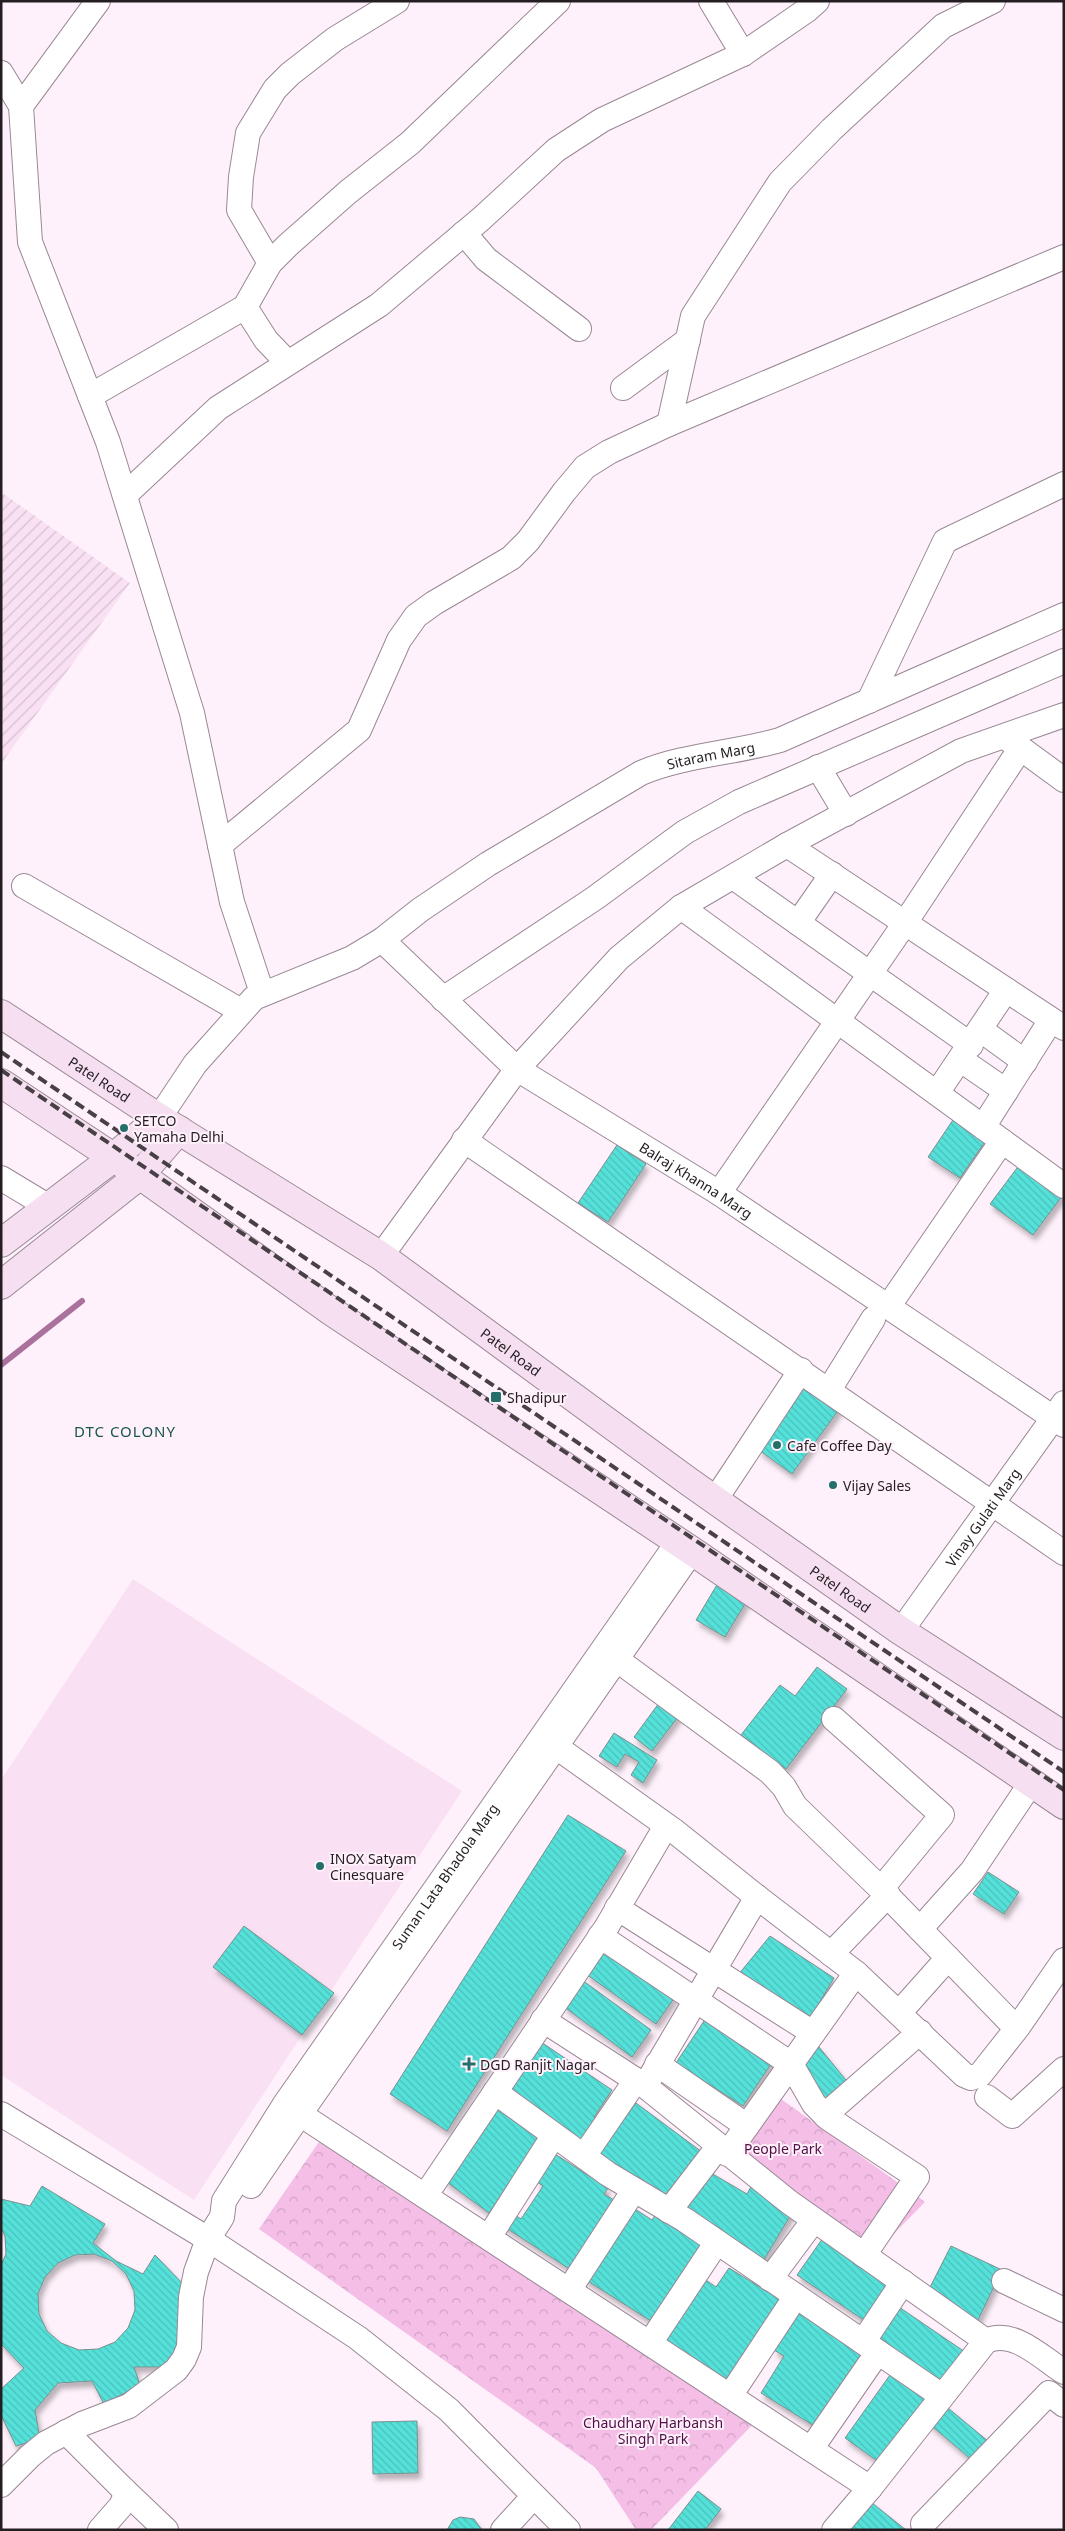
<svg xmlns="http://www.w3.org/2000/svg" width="1065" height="2531" viewBox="0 0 1065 2531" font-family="'Noto Sans',sans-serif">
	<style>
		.built { fill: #f9e1f3 }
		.industrial { fill: url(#industrial-furrows) }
		.park { fill: url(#park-crowns) }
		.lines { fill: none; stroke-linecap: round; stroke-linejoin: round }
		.stream { stroke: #a9719c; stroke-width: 6 }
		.building { fill: url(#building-back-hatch); stroke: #798f8d; fill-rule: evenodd; filter: url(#shadow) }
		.minor-casing { stroke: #988894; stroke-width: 26 }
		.secondary-casing { stroke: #988894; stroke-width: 30 }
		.minor { stroke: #fff; stroke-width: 24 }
		.secondary { stroke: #f6dff1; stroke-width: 28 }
		.rail { stroke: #474045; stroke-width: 4; stroke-dasharray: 10 5; stroke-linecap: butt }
		.poi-dot { fill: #256f6b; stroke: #fff1fb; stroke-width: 2 }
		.labels { text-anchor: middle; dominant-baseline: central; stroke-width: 4; stroke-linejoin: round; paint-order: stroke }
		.street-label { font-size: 14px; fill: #241e22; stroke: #fff1fb }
		.poi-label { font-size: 14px; fill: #241e22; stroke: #fff1fb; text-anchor: start }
		.park-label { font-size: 14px; fill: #520e48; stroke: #fff1fb }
		.neighbourhood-label { font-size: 15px; letter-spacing: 1px; fill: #185450; stroke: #fff1fb }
	</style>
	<defs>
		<pattern id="industrial-furrows" width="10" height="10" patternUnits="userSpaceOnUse" patternTransform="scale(1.25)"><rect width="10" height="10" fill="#f9e1f3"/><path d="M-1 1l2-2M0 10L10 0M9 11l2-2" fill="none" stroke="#d5c1d0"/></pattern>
		<pattern id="park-crowns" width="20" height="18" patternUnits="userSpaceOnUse" patternTransform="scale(1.25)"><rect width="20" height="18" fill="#f4bee7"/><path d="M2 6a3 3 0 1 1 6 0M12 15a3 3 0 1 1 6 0" fill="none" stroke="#d1a3c6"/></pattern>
		<pattern id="building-back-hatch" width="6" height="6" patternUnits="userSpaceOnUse" patternTransform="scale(1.25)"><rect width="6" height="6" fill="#54e1d9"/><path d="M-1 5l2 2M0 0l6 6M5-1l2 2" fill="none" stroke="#49c1ba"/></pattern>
		<filter id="shadow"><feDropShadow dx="3" dy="5.5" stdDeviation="2.5" flood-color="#0004"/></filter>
	</defs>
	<rect width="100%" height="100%" fill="#fff1fb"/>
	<polygon class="built" points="133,1579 462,1791 194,2200 1,2075 1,1780"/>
	<polygon class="industrial" points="1,492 130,583 1,764"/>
	<g class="park">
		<polygon points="774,2094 925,2202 876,2252 729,2159"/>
		<polygon points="323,2136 756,2421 651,2530 636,2530 596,2468 259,2229"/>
	</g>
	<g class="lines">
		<polyline class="stream" points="1,1365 82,1301"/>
	</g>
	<g class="building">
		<polygon points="959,1111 991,1133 960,1178 928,1157"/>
		<polygon points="617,1145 646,1164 608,1222 578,1203"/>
		<polygon points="1020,1164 1063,1195 1033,1235 990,1204"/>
		<polygon points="801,1379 840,1408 792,1474 759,1450"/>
		<polygon points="718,1583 748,1599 725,1637 696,1620"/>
		<polygon points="817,1667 847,1689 786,1769 741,1735 780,1685 795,1696"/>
		<polygon points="662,1699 681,1713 652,1751 634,1737"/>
		<polygon points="614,1733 657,1760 643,1783 631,1775 639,1762 625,1754 617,1767 599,1756"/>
		<polygon points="568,1815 626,1851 447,2131 390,2094"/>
		<polygon points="988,1872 1019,1892 1004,1914 973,1894"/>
		<polygon points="244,1926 334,1993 302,2035 213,1967"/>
		<polygon points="770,1936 834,1978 808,2022 738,1975"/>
		<polygon points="605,1948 675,1997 656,2024 586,1974"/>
		<polygon points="582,1980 651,2030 632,2057 563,2006"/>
		<polygon points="708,2015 775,2058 743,2106 676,2063"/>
		<polygon points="541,2042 612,2090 594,2117 597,2118 581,2142 504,2089"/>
		<polygon points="819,2047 850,2085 829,2103 797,2065"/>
		<polygon points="636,2103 702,2152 665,2201 599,2152"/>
		<polygon points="497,2105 543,2137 489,2213 444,2180"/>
		<polygon points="555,2154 608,2188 604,2194 619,2203 574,2272 500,2224 509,2211 521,2219 543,2186 537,2182"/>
		<polygon points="706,2170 747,2194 753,2183 795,2208 762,2263 680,2214"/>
		<path d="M42,2186l63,38 -12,19 23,18 27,13 12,-19 29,30 -1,54 -19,28h-30l6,18 -36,19 -12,-23 -34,2 -23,27 5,29 -24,7 -15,-31v-26l23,-21 -23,-24v-79l5,-11 -1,-18 -4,-8v-29l29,7zM94,2254l18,7 14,13 8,17 1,19 -7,18 -13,14 -17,7 -19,1 -18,-7 -14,-12 -8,-17 -1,-20 7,-17 13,-14 17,-8z"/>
		<polygon points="635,2209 652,2220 658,2211 706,2242 654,2323 583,2278"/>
		<polygon points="825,2235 899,2284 871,2325 797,2275"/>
		<polygon points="951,2246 1002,2270 978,2320 926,2295"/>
		<polygon points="729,2268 784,2302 728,2380 661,2337 700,2276 716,2287"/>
		<polygon points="893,2303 965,2352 941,2387 869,2338"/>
		<polygon points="799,2310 867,2352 819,2429 761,2393 784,2356 774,2350"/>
		<polygon points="895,2368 933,2395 883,2465 845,2438"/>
		<polygon points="942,2403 989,2442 973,2461 926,2421"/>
		<polygon points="417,2421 418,2473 373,2474 372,2422"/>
		<polygon points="698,2491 721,2509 705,2530 668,2530"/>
		<polygon points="871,2502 906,2530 849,2530"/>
		<polygon points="460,2517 474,2519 482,2530 447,2530 453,2520"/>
	</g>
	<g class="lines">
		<defs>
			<g id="minor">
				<polyline points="98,1 21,106 30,242 108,442 192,713 232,902 262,993"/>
				<polyline points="711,1 743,54"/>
				<polyline points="1,73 21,106"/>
				<polyline points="464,233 486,259 579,329"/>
				<polyline points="270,263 239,210 241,177 248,133 275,89 290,74 335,39 397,1"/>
				<polyline points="287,362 266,340 245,307 270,263 288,245 348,192 410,143 558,1"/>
				<polyline points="623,388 688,340"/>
				<polyline points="90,396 245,307"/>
				<polyline points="669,424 693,316 780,182 832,129 943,26 993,1"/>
				<polyline points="125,495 218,408 379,305 481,219 556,150 602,120 743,54 807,10 817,1"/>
				<polyline points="869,701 945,541 1064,484"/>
				<polyline points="1008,739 1064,780"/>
				<polyline points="818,767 846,814"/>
				<polyline points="220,845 359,730 399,640 416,616 434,603 511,558 528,541 564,492 585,467 609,452 669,424 1064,257"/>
				<polyline points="787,845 1064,1028"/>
				<polyline points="733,877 971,1045"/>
				<polyline points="24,886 241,1011"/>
				<polyline points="681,907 1064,1186"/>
				<polyline points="798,923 832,874"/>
				<polyline points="382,940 517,1069 619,958 681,907 787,845 961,751 1064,715"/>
				<polyline points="443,999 595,898 685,832 739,802 1064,661"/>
				<polyline points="981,1030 1025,1062"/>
				<polyline points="961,1060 1006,1091"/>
				<polyline points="937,1093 1006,990"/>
				<path id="s1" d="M159,1118l36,-54 59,-66 98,-40 30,-18 38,-30 68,-46 153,-91c42,-18 94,-20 139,-33l284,-125"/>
				<polyline points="983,1127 1051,1020"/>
				<polyline points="464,1140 1064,1553"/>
				<polyline points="1,1178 49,1207"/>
				<polyline points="719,1193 905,923 1020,749"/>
				<path id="s2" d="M381,1256l136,-187 202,124 345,232"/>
				<polyline points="888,1307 1002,1141"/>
				<polyline points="829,1390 873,1319"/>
				<polyline points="715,1500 801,1370"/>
				<path id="s3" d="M901,1631l163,-228"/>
				<polyline points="616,1659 770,1772 784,1787 795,1806 881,1889 1016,2028"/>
				<polyline points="834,1719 942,1815 881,1889"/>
				<polyline points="555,1746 673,1830 757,1897"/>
				<polyline points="617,1908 813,2033"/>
				<polyline points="920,1929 972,1871 1031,1783"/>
				<polyline points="600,1936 791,2064 814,2104 828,2118 917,2177 864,2255"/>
				<polyline points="831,1954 888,1895"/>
				<polyline points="899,2013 948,1958"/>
				<polyline points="543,2020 645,2086 789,2202 986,2341"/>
				<polyline points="657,2064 747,2126"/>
				<polyline points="645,2086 757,1897 856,1973 964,2075 971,2078 980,2075 1018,2027 1064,1960"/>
				<polyline points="495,2092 608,2174 685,2220 942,2396"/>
				<polyline points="987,2097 1012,2116 1064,2069"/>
				<polyline points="286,2105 870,2488 834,2530"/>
				<polyline points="1,2114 208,2239 358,2338 449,2410 568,2530"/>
				<polyline points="825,2115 920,2032"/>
				<polyline points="727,2154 856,1973"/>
				<polyline points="584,2156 636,2080"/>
				<polyline points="251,2186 300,2114 692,1551"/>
				<polyline points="425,2196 606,1928 666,1826"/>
				<polyline points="669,2211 718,2147"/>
				<polyline points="489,2237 554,2135"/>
				<polyline points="770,2279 814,2220"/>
				<polyline points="1004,2281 1064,2310"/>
				<polyline points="569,2290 634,2190"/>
				<polyline points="863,2342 903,2282"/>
				<polyline points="650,2343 717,2242"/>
				<polyline points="730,2396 796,2296"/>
				<polyline points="66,2432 123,2489 125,2497 121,2506 100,2530"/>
				<polyline points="811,2449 878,2352"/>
				<path id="s4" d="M1,2485l29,-29 16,-13 36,-19 47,-18 47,-36 8,-11 5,-12 2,-50 5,-25 12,-33 14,-22 2,-16 61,-97 393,-562"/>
				<path d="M870,2488l116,-147c27,-13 56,17 78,31"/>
				<polyline points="123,2489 166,2530"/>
				<polyline points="923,2524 1049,2393 1064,2405"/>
				<polyline points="503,2530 534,2496"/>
			</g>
			<g id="secondary">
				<path id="s5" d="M1,1014l158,104 222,138 307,225 213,150 163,105"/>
				<polyline points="1,1083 140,1175 331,1311 692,1551 1064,1805"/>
				<polyline points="1,1243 113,1158 159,1118"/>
				<polyline points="1,1285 140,1175 179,1130"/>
			</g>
		</defs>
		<use href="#minor" class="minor-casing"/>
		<use href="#secondary" class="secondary-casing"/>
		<use href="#minor" class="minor"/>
		<use href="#secondary" class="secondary"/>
		<g class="rail">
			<polyline points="1,1052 1064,1772"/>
			<polyline points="1,1070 1064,1790"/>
		</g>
	</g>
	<g class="poi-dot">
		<circle cx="124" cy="1128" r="5"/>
		<rect x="490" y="1391" width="12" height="12" rx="2.5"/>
		<circle cx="777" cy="1445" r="5"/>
		<circle cx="833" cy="1485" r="5"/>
		<circle cx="320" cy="1866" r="5"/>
		<path d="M466.5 2056.5h5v5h5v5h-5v5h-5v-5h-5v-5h5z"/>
	</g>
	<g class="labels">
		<g class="street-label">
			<text stroke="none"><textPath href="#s1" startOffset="675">Sitaram Marg</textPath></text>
			<text stroke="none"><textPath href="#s5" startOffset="118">Patel Road</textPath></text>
			<text stroke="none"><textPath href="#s2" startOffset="442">Balraj Khanna Marg</textPath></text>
			<text stroke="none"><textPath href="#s5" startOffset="612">Patel Road</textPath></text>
			<text stroke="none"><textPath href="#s3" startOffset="140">Vinay Gulati Marg</textPath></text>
			<text stroke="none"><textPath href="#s5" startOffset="1018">Patel Road</textPath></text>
			<text stroke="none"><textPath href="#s4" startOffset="784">Suman Lata Bhadola Marg</textPath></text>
		</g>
		<g class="poi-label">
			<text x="134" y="1120">SETCO<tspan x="134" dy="16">Yamaha Delhi</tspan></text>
			<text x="507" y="1397">Shadipur</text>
			<text x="787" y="1445">Cafe Coffee Day</text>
			<text x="843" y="1485">Vijay Sales</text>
			<text x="330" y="1858">INOX Satyam<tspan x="330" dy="16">Cinesquare</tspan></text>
			<text x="480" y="2064">DGD Ranjit Nagar</text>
		</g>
		<g class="park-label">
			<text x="783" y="2148">People Park</text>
			<text x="653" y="2422">Chaudhary Harbansh<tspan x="653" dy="16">Singh Park</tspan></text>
		</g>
		<g class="neighbourhood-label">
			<text x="125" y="1431">DTC COLONY</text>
		</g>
	</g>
	<rect width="1065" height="2531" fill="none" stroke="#241e22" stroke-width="5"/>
</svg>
